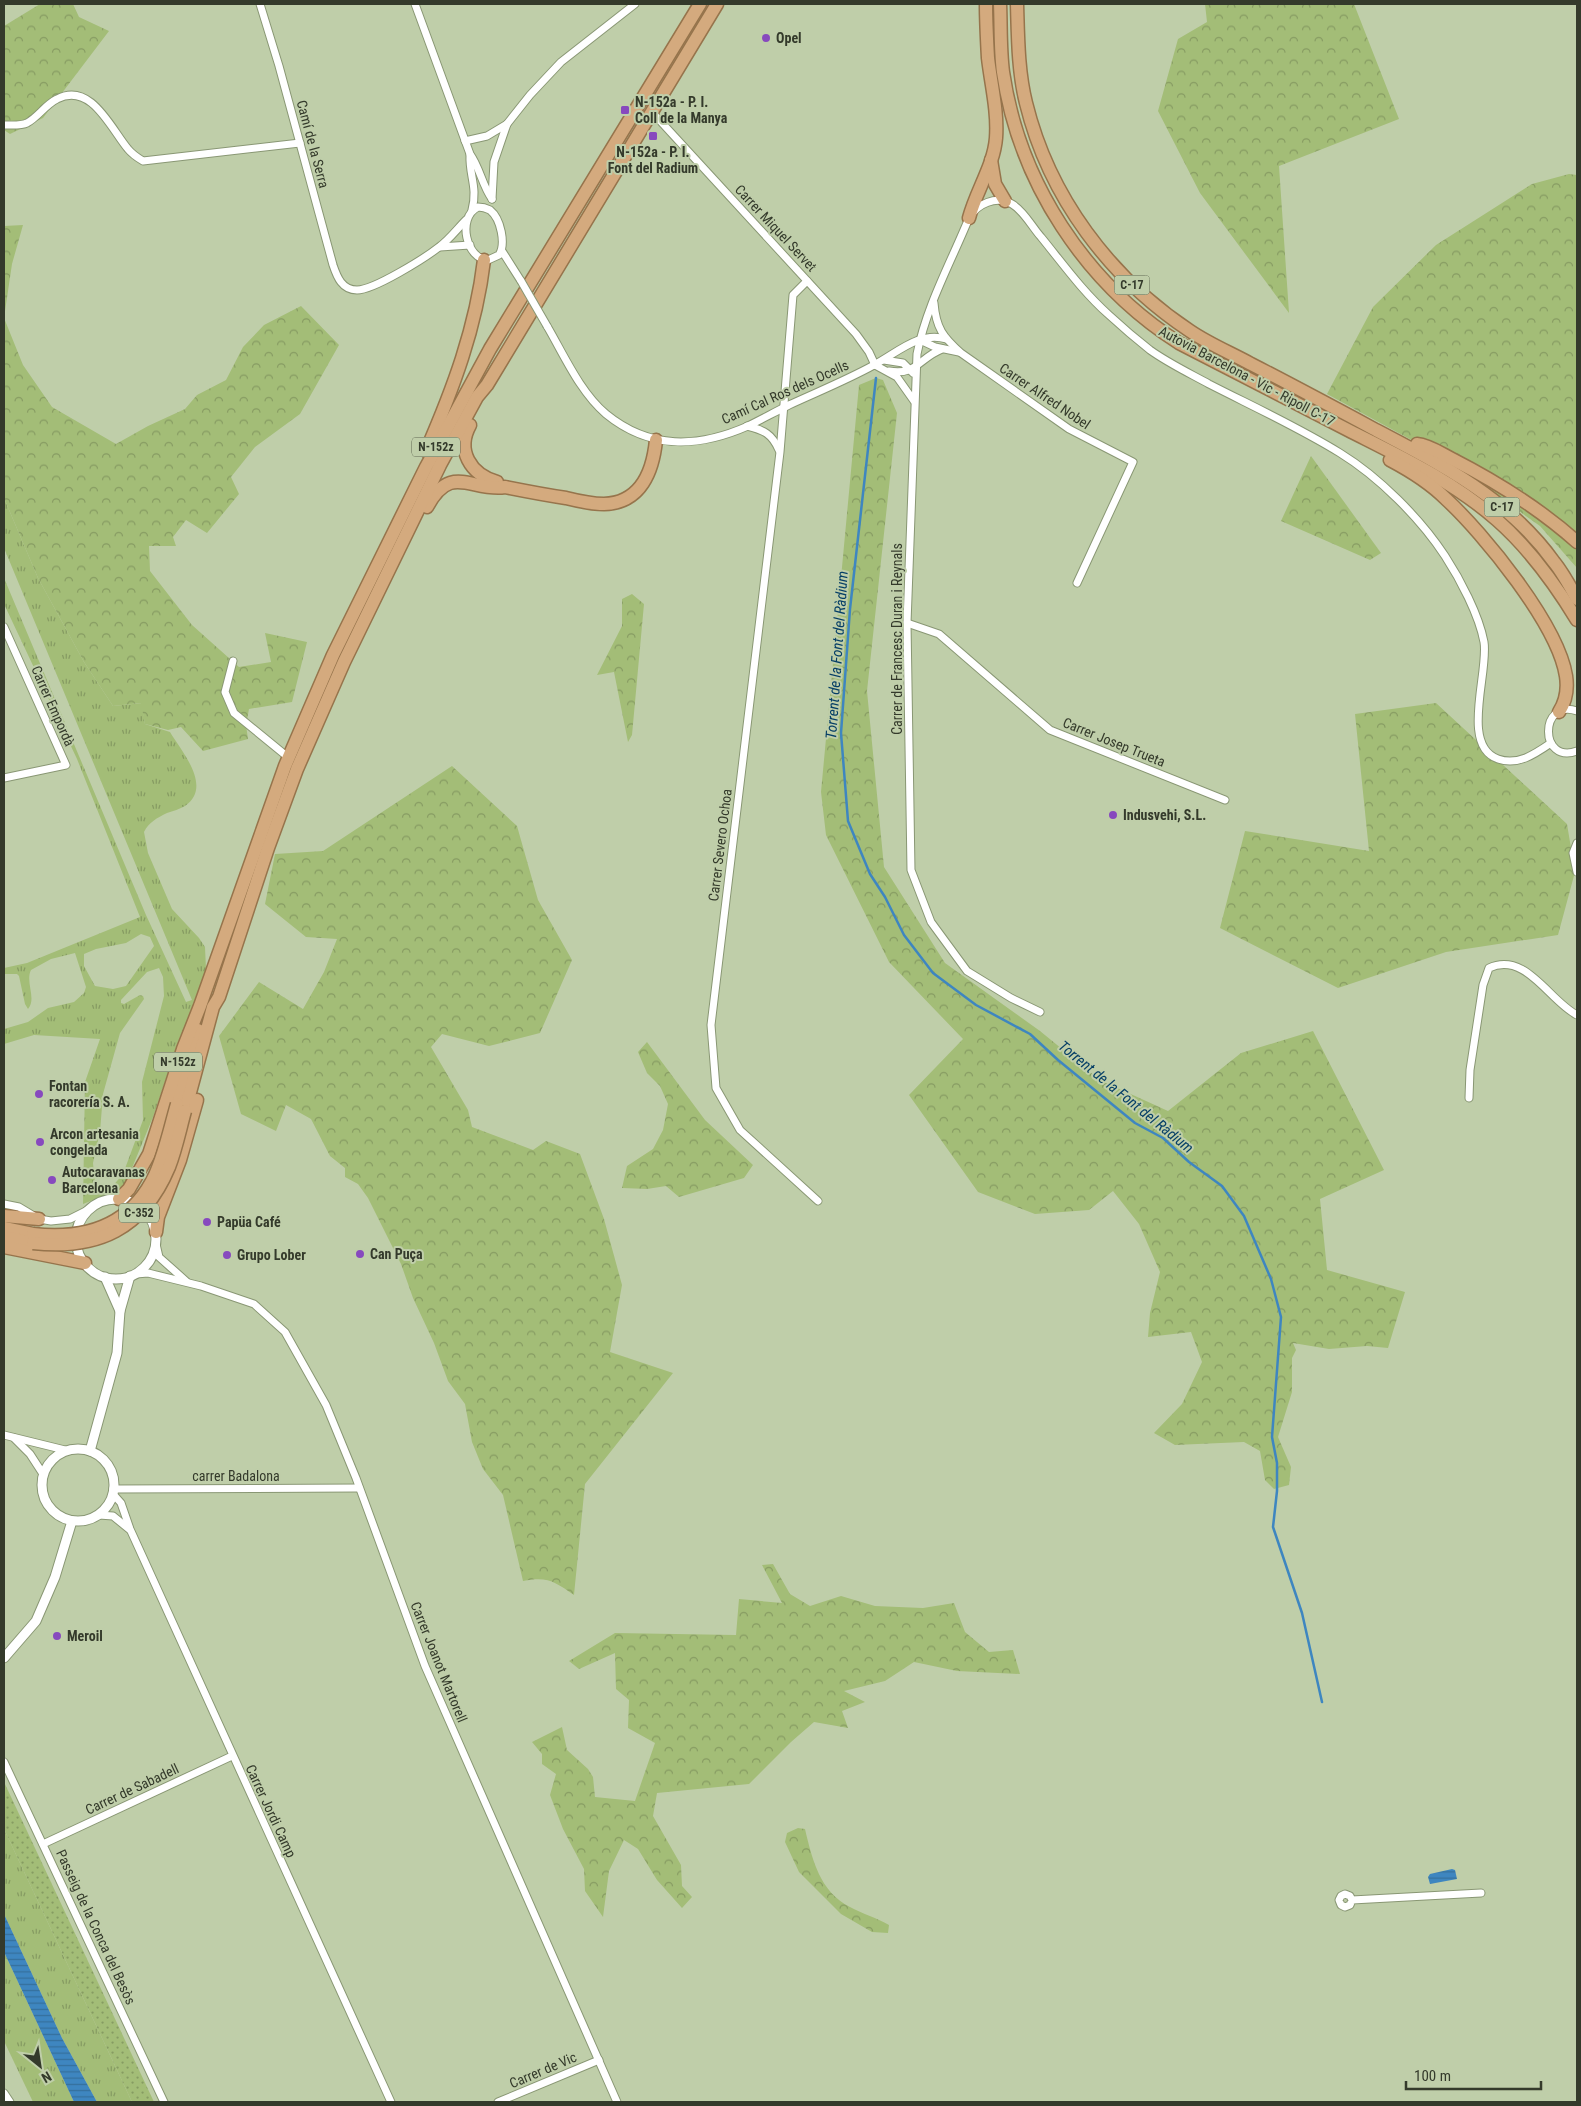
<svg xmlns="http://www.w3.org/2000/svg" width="1581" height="2106" viewBox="0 0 1581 2106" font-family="'Roboto Condensed',sans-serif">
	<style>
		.grass { fill: url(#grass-tufts); fill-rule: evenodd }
		.forest { fill: url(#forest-crowns) }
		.park { fill: url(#park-dots) }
		.water { fill: url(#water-rules) }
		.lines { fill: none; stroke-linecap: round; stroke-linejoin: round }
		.stream { stroke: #3e86c0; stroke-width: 2.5 }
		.minor-casing { stroke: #899774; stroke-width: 9 }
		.tertiary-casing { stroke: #899774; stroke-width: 11 }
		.trunk-casing { stroke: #96744c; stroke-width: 15 }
		.minor { stroke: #fff; stroke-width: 7 }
		.tertiary { stroke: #fff; stroke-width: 9 }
		.trunk { stroke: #d4aa7e; stroke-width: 12 }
		.minor-bridge-casing { stroke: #899774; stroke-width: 9; stroke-linecap: butt }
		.trunk-bridge-casing { stroke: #96744c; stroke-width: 15; stroke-linecap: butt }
		.minor-bridge { stroke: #fff; stroke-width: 7 }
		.trunk-bridge { stroke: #d4aa7e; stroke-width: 12 }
		.poi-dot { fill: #8749be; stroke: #bfcea9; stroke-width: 2 }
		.labels { text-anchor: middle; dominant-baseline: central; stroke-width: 4; stroke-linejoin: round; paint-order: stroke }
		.shield { fill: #bfcea9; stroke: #5e6651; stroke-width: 1 }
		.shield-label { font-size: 12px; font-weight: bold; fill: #343a2b }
		.poi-label { font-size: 14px; font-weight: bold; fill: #343a2b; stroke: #bfcea9; text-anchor: start }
		.street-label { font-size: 14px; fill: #343a2b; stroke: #bfcea9 }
		.water-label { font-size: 15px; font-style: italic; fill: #063f66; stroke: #bfcea9 }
	</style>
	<defs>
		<pattern id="grass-tufts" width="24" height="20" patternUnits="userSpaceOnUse" patternTransform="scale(1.25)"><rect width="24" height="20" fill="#a3bd77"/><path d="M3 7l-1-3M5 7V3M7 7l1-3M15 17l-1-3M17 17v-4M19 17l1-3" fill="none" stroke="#869b62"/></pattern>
		<pattern id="forest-crowns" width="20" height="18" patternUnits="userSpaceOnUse" patternTransform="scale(1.25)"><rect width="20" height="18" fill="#a3bd77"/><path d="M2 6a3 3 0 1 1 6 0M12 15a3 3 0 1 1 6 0" fill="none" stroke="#869b62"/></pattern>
		<pattern id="park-dots" width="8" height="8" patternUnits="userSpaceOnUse" patternTransform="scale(1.25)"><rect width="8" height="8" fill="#a3bd77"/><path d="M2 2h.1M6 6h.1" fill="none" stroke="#869b62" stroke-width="1.8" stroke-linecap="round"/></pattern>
		<pattern id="water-rules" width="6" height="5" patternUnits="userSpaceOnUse" patternTransform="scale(1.25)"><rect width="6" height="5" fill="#3e86c0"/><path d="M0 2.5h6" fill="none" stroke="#356f9c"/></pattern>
	</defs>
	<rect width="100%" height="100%" fill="#bfcea9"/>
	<g class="grass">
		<path d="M4,498l34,80 46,84 29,44 29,-3 3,21 25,8c12,20 43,55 15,74 -5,3 -12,5 -18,7 -10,5 -18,9 -23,19l4,21 24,56 27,29 6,9 1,22 -5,21 -21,47 -27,80 -28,68 -19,10 -23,9 2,-122 15,-43 -66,-4 -30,9v-15l24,-7 20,-14 26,-6 10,-9 2,-6 -11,-34 -24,6 -20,11c-6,12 6,29 -3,39l-3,-5 -6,-28 -2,-2h-13v-6l23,-5 113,-46 -63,-158 -73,-155v-26l142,337 40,87 6,-2 -188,-452zM141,934l9,3 4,9 -28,40 -13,3 -18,-3 -11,-20v-12l12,-5 30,-6zM159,968l4,9 1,19 -22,86 1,38 -20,54 -12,14 -10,4 -6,-8 -2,-21 7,-31 3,-38 17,-61 24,-34 -1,-3 -3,-1 -16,9 -3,-1v-3l26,-28z"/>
		<polygon points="4,1829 132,2102 97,2102 62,2038 4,1914"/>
		<polygon points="4,1952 74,2102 33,2102 4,2041"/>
	</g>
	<g class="forest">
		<polygon points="40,4 73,4 79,17 109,31 43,118 10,134 4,130 4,26"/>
		<polygon points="1205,4 1354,4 1399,119 1279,166 1289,313 1200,193 1158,111 1178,39 1207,22"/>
		<polygon points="1569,174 1577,175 1577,568 1540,526 1441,456 1327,394 1373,307 1436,245 1532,184"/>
		<polygon points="23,225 12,264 4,318 23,365 52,407 116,444 148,426 185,409 197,395 226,380 243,347 264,325 301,306 339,345 300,414 255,447 231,477 239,494 207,533 186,520 173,537 176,546 149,546 150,571 192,625 239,667 271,662 265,633 307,642 292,702 249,709 246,725 248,739 203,751 181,727 168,730 145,724 141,703 113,706 84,662 38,578 4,498 4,226"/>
		<polygon points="876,378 883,380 897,413 867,691 884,867 945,963 1040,1031 1100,1080 1168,1111 1241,1053 1313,1031 1384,1170 1320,1199 1327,1270 1405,1292 1388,1348 1367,1346 1329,1349 1293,1343 1296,1350 1292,1358 1292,1392 1278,1437 1291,1467 1289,1485 1274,1489 1265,1480 1260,1451 1244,1442 1175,1445 1154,1433 1182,1404 1202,1362 1191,1332 1148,1337 1150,1313 1160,1272 1139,1224 1113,1191 1089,1210 1035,1214 978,1192 909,1095 963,1039 889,962 826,835 821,792 859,385"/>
		<polygon points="1311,456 1381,553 1370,560 1281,521"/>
		<polygon points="632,594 644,604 632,735 628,742 614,672 597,675 622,626 622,599"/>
		<polygon points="1436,703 1567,824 1575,872 1558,935 1446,952 1338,988 1220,928 1245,831 1369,851 1355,714"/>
		<path d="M452,766l65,60 21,74 34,60 -32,73 -51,13 -47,-12 -11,13 37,63 4,17 61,23 13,-9 34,13 24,65 18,66 -12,67 63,21 -88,111 -11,111c-19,-13 -26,-19 -51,-14l-20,-86 -20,-26 -11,-27 -7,-38 -17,-23 -14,-38 -21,-45 -12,-34 -33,-66 -10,-14 -13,-7v-9l-15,-12 -19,-37 -25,-14 -10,26 -35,-17 -22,-78 40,-54 44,27 21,-37 13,-33 -31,-2 -41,-33 10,-50 48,-3z"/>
		<polygon points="647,1042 705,1120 753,1165 744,1178 679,1197 666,1186 647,1189 622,1188 627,1166 653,1149 663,1130 668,1104 660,1086 647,1073 638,1052"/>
		<polygon points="773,1564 790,1594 810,1606 841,1596 875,1606 923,1608 954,1603 965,1632 989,1652 1013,1650 1020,1674 957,1671 914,1662 885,1681 844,1691 865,1702 842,1711 848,1728 814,1722 791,1742 749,1784 657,1793 653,1816 681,1865 682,1886 692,1897 682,1908 657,1880 638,1849 624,1840 609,1871 603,1917 585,1891 584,1869 563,1829 550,1795 556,1774 542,1764 542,1754 532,1742 562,1727 567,1750 588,1769 593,1777 595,1797 635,1801 655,1743 628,1728 629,1700 616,1689 615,1653 579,1669 569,1661 615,1633 736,1635 739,1599 782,1603 762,1565"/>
		<path d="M798,1828l7,1c7,30 15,63 45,78 13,7 27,11 39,18l-1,8 -16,-1 -31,-18 -42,-42 -14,-30 2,-9z"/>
	</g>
	<polygon class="park" points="4,1782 154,2102 132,2102 4,1829"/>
	<g class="water">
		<polygon points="1452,1869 1455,1870 1457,1879 1430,1884 1428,1877 1430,1874"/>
		<polygon points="4,1914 62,2038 97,2102 74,2102 4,1952"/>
	</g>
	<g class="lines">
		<polyline class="stream" points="876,378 850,609 841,733 848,821 870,874 885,897 904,935 933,973 976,1005 1030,1034 1058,1060 1135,1123 1163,1138 1189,1162 1222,1186 1244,1216 1271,1279 1281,1317 1272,1437 1277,1463 1277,1491 1273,1527 1302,1613 1322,1702"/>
		<defs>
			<g id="minor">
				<path d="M260,4l19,62 54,199c4,12 9,25 24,25 17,0 68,-32 82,-43 10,-7 18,-18 27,-27"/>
				<path d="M415,4l55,150c10,14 12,31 22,45"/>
				<polyline points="652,112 856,334 869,352 875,365"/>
				<path d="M4,125c6,0 17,1 23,-2 11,-6 18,-18 30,-24 34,-18 54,30 71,50 4,5 10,9 15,12l157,-18"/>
				<polyline points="465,141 487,136 507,124 530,95 561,62 635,4"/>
				<path d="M470,155c-1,21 8,32 2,55"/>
				<polyline points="492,199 494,162 507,124"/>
				<path d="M478,207c4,0 8,1 12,3 11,9 16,34 9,45l-11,5c-21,0 -32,-42 -10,-53z"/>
				<polyline points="440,247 470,245"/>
				<polyline points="502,251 521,281"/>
				<polyline points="807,281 793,295 780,452 711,1025 716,1088 740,1130 818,1201"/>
				<path d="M934,303c2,25 9,34 27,50l108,76 64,33 -56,121"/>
				<path d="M547,326c17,29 33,66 59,88 44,36 92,34 142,12 14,-7 27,-14 41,-21 28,-13 58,-25 85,-40 23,-12 45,-34 72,-26"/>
				<polyline points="920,340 935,347 959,352"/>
				<polyline points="884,360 903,363 913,373"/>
				<polyline points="875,365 897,377 914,401"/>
				<path d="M889,371c27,5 30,-13 53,-22"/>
				<path d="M747,426c17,4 25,8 32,24"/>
				<polyline points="907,623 939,634 1050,730 1225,800"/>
				<polyline points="4,627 66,765 4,778"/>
				<polyline points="233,661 225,692 234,713 289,758"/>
				<path d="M1577,711c-38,-13 -38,54 0,40"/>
				<polyline points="1577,843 1573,853 1577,872"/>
				<path d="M1040,1012l-29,-14 -44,-27 -36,-49 -20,-52 -4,-247 10,-269c9,-47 34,-92 52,-136 8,-14 27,-23 43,-14 12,7 20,23 29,33 22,27 42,55 68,78 13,12 27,24 41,35 18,13 39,23 59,34 43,22 89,43 131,69 39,24 80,65 105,103 15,23 34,59 39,86 5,30 -24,104 14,117 20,7 37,-5 53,-16"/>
				<path d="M1469,1098l1,-28 13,-85 6,-17c37,-17 60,33 88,47"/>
				<polyline points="4,1204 19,1207 39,1219 51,1221 70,1219 90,1209"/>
				<polyline points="156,1244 159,1257 187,1282"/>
				<polyline points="136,1274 148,1273 201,1286 254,1304 285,1332 326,1405 356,1478 425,1666 617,2102"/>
				<polyline points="4,1435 65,1450"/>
				<polyline points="14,1438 30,1454 43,1474"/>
				<polyline points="113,1489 359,1488"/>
				<polyline points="113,1494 121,1503 130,1529 391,2102"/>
				<polyline points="99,1515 113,1516 129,1529"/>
				<polyline points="4,1762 164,2102"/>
				<polyline points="43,1844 232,1756"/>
				<polyline points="1352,1900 1350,1896 1345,1894 1341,1896 1339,1900 1341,1905 1345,1907 1350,1905 1352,1900 1481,1893"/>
				<polyline points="4,2093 10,2102"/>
				<polyline points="498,2102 599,2060"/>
			</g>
			<g id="tertiary">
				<circle cx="116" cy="1239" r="40"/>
				<polyline points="105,1277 120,1311"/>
				<circle cx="78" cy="1485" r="36"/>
				<polyline points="90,1451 117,1353 120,1311 130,1276"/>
				<polyline points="4,1658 36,1621 55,1577 72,1521"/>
			</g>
			<g id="trunk">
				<path d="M1000,4c1,22 0,45 3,68 16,110 82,211 176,271 56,29 112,58 169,87 51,26 105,51 149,90 32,28 58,64 80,100"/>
				<path d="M1017,4c1,33 1,67 9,99 23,94 84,175 164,228 19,13 41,22 61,33 41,21 82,43 123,65 67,35 135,70 180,133 9,11 16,24 23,37"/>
				<polyline points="991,160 995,184 1005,201"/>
				<path d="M969,218c7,-27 25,-53 27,-80 2,-27 -5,-54 -8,-80 -1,-18 -2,-36 -2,-54"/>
				<path d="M470,425c-14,25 0,49 27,57"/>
				<path d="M1417,444c12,1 25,10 35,15 45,23 88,50 125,83"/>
				<path d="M426,451c27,-62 50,-123 58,-191"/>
				<path d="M1390,460c19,10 41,24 56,39 38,35 112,126 120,177 2,13 0,25 -7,36"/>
				<path d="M427,507c24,-45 44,-15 78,-20 20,4 41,8 61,11 12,3 25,6 38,6 37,-1 49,-33 52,-64"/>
				<polyline points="177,1104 198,1030"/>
				<polyline points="185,1111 213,1007 219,997 268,848 297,769 344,662 440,465 477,397 487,385 717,4"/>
				<polyline points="119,1199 129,1189 149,1154 183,1049 200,1006 285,766 333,655 426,467 490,349 700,4"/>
				<polyline points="4,1216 39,1219"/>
				<polyline points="4,1228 33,1234"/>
				<polyline points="156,1232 158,1217 180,1160 197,1100"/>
				<polyline points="4,1237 33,1243"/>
				<polyline points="4,1247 85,1263"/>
			</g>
		</defs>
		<use href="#minor" class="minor-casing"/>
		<use href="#tertiary" class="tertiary-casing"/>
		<use href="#trunk" class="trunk-casing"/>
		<use href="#minor" class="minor"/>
		<use href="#tertiary" class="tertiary"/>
		<use href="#trunk" class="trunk"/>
		<defs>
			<polyline id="minor-bridge" points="521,281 547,326"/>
			<g id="trunk-bridge">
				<path d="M33,1234c53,6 98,-8 122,-59 10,-22 15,-47 22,-71"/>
				<path d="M33,1243c65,7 110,-14 136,-76 7,-18 11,-38 16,-56"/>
			</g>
		</defs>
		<use href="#minor-bridge" class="minor-bridge-casing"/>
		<use href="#trunk-bridge" class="trunk-bridge-casing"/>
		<use href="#minor-bridge" class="minor-bridge"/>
		<use href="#trunk-bridge" class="trunk-bridge"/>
	</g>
	<g class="poi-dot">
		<circle cx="766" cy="38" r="5"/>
		<rect x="620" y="105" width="10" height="10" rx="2.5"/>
		<rect x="648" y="131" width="10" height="10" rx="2.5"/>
		<circle cx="1113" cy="815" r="5"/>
		<circle cx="39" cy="1094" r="5"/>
		<circle cx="40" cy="1142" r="5"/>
		<circle cx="52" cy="1180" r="5"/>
		<circle cx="207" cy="1222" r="5"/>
		<circle cx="360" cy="1254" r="5"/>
		<circle cx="227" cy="1255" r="5"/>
		<circle cx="57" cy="1636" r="5"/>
	</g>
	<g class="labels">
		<g class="shield">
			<rect x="1114.5" y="275.5" width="35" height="19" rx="4"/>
			<rect x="412" y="437.5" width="48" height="19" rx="4"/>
			<rect x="1484.5" y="497.5" width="35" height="19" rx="4"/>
			<rect x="154" y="1052.5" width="48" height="19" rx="4"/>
			<rect x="119" y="1203.5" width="40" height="19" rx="4"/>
		</g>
		<g class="shield-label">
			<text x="1132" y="285">C-17</text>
			<text x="436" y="447">N-152z</text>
			<text x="1502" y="507">C-17</text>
			<text x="178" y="1062">N-152z</text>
			<text x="139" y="1213">C-352</text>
		</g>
		<g class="poi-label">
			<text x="776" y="38">Opel</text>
			<text x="635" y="102">N-152a - P. I.<tspan x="635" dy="16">Coll de la Manya</tspan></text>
			<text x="653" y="152" text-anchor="middle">N-152a - P. I.<tspan x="653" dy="16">Font del Radium</tspan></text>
			<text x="1123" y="815">Indusvehi, S.L.</text>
			<text x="49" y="1086">Fontan<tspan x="49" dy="16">racorería S. A.</tspan></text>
			<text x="50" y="1134">Arcon artesania<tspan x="50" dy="16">congelada</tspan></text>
			<text x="62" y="1172">Autocaravanas<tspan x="62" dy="16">Barcelona</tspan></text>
			<text x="217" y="1222">Papüa Café</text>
			<text x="370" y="1254">Can Puça</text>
			<text x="237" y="1255">Grupo Lober</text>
			<text x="67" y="1636">Meroil</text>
		</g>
		<g class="street-label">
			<text transform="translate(313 144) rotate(75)">Camí de la Serra</text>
			<text transform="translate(776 228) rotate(47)">Carrer Miquel Servet</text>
			<text transform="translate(1247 376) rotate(28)">Autovia Barcelona - Vic - Ripoll C-17</text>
			<text transform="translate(785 392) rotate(-24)">Camí Cal Ros dels Ocells</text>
			<text transform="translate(1045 396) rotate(34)">Carrer Alfred Nobel</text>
			<text transform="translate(897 639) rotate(-90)">Carrer de Francesc Duran i Reynals</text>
			<text transform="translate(53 706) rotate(66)">Carrer Empordà</text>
			<text transform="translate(1114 742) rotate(22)">Carrer Josep Trueta</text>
			<text transform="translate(720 845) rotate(-83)">Carrer Severo Ochoa</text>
			<text x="236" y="1476">carrer Badalona</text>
			<text transform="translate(439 1662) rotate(68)">Carrer Joanot Martorell</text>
			<text transform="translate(132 1789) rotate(-25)">Carrer de Sabadell</text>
			<text transform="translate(271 1811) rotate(65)">Carrer Jordi Camp</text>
			<text transform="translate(96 1927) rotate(65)">Passeig de la Conca del Besòs</text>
			<text transform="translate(543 2070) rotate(-23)">Carrer de Vic</text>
		</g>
		<g class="water-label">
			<text transform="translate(837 655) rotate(-86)">Torrent de la Font del Ràdium</text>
			<text transform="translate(1126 1097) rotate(39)">Torrent de la Font del Ràdium</text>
		</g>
	</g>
	<rect width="1581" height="2106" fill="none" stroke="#343a2b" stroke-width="10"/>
	<g transform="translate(40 2066) rotate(150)" stroke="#bfcea9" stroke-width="4" paint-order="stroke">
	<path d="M0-4L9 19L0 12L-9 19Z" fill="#343a2b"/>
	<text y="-8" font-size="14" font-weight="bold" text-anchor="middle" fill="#343a2b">N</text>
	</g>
	<path d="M1406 2081v8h135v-8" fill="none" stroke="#343a2b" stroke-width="2.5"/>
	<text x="1414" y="2081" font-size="15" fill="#343a2b" stroke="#bfcea9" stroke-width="4" paint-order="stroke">100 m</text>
</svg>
